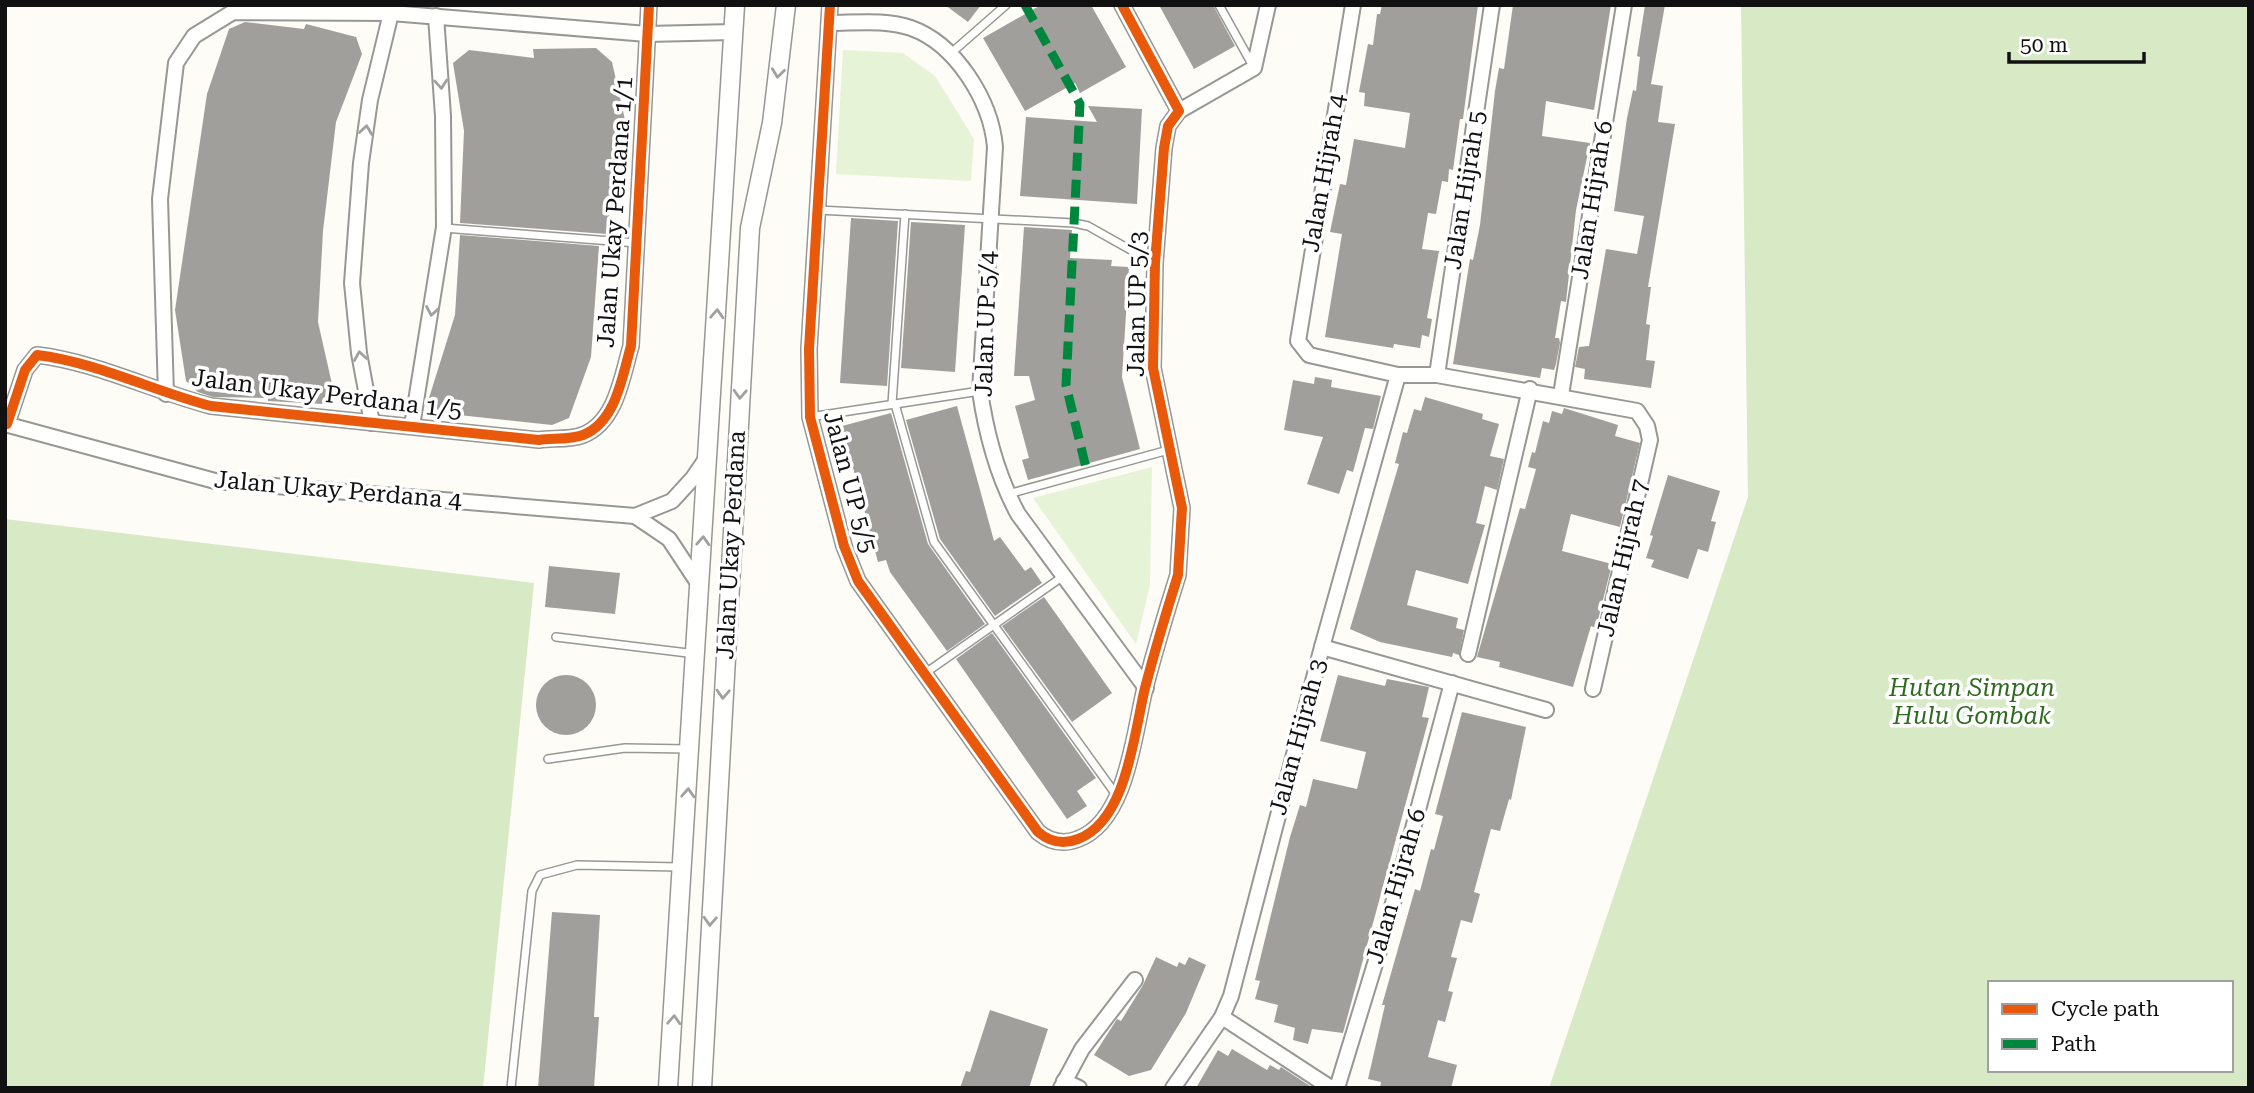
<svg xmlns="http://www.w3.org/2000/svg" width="2254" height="1093" viewBox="0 0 2254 1093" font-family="'Roboto Serif',serif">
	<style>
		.green { fill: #e7f3d7 }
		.forest { fill: #d8eac5; fill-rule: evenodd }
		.building { fill: #a19f9c }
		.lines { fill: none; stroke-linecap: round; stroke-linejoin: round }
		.service-casing { stroke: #979795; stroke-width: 10 }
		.minor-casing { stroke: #979795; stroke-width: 18 }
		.tertiary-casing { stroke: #979795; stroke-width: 21 }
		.service { stroke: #fffffe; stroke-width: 7 }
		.minor { stroke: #fffffe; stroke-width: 14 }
		.tertiary { stroke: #fffffe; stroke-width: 18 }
		.quiet { stroke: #00873e; stroke-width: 9; stroke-dasharray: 18 9; stroke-linecap: butt }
		.cycleway-casing { stroke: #fff; stroke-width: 15 }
		.cycleway { stroke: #e8590c; stroke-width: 10 }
		.oneway { stroke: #a0a09f }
		.labels { text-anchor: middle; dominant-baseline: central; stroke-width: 7; stroke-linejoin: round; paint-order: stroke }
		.street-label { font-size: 24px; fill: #111; stroke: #fff }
		.park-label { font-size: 24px; font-style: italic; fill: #2f6b1f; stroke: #fff }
	</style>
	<rect width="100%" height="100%" fill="#fdfcf7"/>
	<g class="green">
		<polygon points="843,50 903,53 935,76 974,139 971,181 836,174"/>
		<polygon points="1152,467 1150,585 1136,644 1033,498"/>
	</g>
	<g class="forest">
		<path d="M1741,5h508v1083h-700l199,-591zM1990,983h241v87h-241z"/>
		<polygon points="5,519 534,583 483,1088 5,1088"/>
	</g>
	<g class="building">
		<polygon points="945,5 981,5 968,22"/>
		<polygon points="1041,5 1091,5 1126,67 1080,93 1075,83 1025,111 983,38"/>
		<polygon points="1159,5 1213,5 1235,46 1194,69"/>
		<polygon points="1382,5 1478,5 1463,119 1460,119 1453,170 1449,169 1448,182 1442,181 1436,214 1428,213 1422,249 1439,251 1427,318 1432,319 1429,337 1422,335 1420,348 1394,344 1393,348 1325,337 1342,234 1330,232 1340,184 1346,185 1354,139 1405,148 1410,113 1364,106 1365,93 1359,92 1368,44 1373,45 1377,14 1380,14"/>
		<polygon points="1513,5 1611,5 1594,110 1546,101 1542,136 1590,143 1576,210 1566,302 1561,301 1555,338 1559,338 1560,343 1556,364 1554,370 1542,368 1540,378 1453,364 1470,259 1473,260 1480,225 1495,91 1499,68 1504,69"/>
		<polygon points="1645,5 1665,5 1651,84 1663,86 1658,122 1675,124 1648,287 1651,287 1646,324 1650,325 1646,360 1655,361 1651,388 1584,379 1585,369 1575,367 1579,347 1589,346 1606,249 1637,254 1644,216 1614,211 1627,118 1633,90 1636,91 1640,57 1637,56"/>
		<polygon points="245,22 304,29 306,24 356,37 362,54 336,122 323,231 318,322 334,393 323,404 268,401 268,398 213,397 198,392 186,381 175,310 207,94 229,29"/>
		<polygon points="596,48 612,62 625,120 606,234 460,223 464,131 453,63 469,50 534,58 533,49"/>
		<polygon points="1088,106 1142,109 1137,204 1020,196 1026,117 1097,122"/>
		<polygon points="851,218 898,221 887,386 840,383"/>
		<polygon points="911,222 965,225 955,372 901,368"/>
		<polygon points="1024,227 1072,230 1070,258 1112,260 1111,266 1129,267 1122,377 1140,449 1028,480 1022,460 1029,458 1015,406 1035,400 1029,376 1014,376"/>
		<polygon points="460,235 599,246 591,357 569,418 552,425 440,413 429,398 455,315"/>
		<polygon points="1315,377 1332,380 1331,387 1381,396 1373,429 1365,428 1353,472 1347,470 1339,494 1307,484 1323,437 1284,430 1293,380 1314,384"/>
		<polygon points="1425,397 1483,414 1482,419 1499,424 1490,456 1504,459 1497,490 1485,486 1476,523 1485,525 1468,584 1416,570 1407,605 1458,618 1456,628 1464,630 1459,655 1453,653 1452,657 1380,642 1350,629 1399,464 1395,463 1403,432 1407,433 1414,409 1421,411"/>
		<polygon points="957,406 994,541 1000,537 1025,571 1031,567 1042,583 995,616 940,539 906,420"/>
		<polygon points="1564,408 1618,425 1615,436 1640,443 1620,527 1571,514 1562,551 1612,564 1596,628 1591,626 1573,687 1499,667 1500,662 1477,657 1520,508 1525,509 1536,469 1528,467 1532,452 1535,453 1543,421 1549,423 1552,411 1562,414"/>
		<polygon points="891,413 928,544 985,624 947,651 890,572 886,560 878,562 842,426"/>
		<polygon points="1668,475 1720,491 1711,521 1716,522 1708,552 1698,549 1688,579 1651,567 1654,560 1646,558 1653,536 1650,535"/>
		<polygon points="549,566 620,573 615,614 545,607"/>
		<polygon points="1044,597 1112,693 1072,722 1002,626"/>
		<polygon points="992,633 1096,778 1077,791 1087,806 1067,819 956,659"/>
		<circle cx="566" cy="705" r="30"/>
		<polygon points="1338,675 1385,686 1387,679 1429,687 1422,717 1429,718 1343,1033 1312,1029 1308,1044 1293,1040 1295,1028 1274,1022 1278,1005 1255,999 1260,981 1255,980 1290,837 1300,805 1306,807 1313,779 1357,789 1366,752 1320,741"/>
		<polygon points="1462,712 1526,727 1511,800 1509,799 1500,831 1491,829 1474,892 1480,894 1472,923 1461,920 1451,957 1457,958 1448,991 1453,992 1445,1022 1438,1020 1428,1057 1457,1065 1451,1088 1380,1088 1381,1082 1368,1079 1385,1005 1382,1005 1415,889 1420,891 1431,849 1434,850 1443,816 1435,814"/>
		<polygon points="552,912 600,915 594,1017 599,1017 594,1088 538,1088"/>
		<polygon points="1156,957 1177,967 1179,962 1185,965 1189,957 1206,965 1186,1013 1151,1070 1129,1076 1094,1055 1117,1019 1121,1021 1143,985"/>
		<polygon points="990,1010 1048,1029 1029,1088 960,1088 966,1071 970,1072"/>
		<polygon points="1232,1049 1267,1070 1270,1065 1279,1070 1281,1067 1313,1088 1196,1088 1218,1050 1228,1056"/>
	</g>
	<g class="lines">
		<defs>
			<g id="service">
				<polyline points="1219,5 1253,66"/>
				<polyline points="950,54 1006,5"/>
				<polyline points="818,210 1074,223 1088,226 1154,263"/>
				<polyline points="444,228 637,243"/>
				<polyline points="892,404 905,214"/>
				<polyline points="895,404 934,542 1117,796"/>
				<polyline points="810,417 980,391"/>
				<polyline points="1008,494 1172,449"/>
				<polyline points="556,637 696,654"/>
				<polyline points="924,674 1062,577"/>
				<polyline points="548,759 625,748 690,749"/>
				<polyline points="511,1088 532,891 540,875 577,865 679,867"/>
			</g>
			<g id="minor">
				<path d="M830,5l-21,344 1,68 34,129 14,35 180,251c12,10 25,13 40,7 49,-18 56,-106 67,-151 10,-38 21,-75 33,-113l4,-67 -29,-140 2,-105 9,-115 4,-22 11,-15 -57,-106"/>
				<polyline points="1353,5 1298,341 1309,355 1398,375 1437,375 1637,411 1647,426 1650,440 1593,689"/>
				<path d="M829,23c27,0 56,-4 82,5 45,16 80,73 84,119l-15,244c6,42 18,86 38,123l128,174"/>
				<polyline points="1179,111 1254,68 1268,5"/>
				<polyline points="1437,375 1492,5"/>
				<polyline points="166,394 160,199 176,63 194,36 233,12 391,13 647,34 734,32"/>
				<polyline points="1561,395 1624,5"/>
				<polyline points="372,423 359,353 352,283 361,163 370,100 391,13"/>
				<polyline points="5,424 215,481 635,516 672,501 693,478 708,456"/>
				<path d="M7,424l18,-54 12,-15c59,7 116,36 174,51l328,34c13,-2 31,0 44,-5 33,-13 39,-58 48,-89l18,-341"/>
				<polyline points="412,426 444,227 443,116 436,16"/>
				<polyline points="635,516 669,539 700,586"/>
				<polyline points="1322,647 1546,710"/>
				<polyline points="1468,654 1530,389"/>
				<polyline points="1222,1017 1331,1088"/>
				<polyline points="1064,1081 1079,1088"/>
				<polyline points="1061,1088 1082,1049 1135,980"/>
				<polyline points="1173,1088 1222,1017 1231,996 1322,647 1398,375"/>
				<polyline points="1337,1088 1389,918 1452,683"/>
			</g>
			<g id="tertiary">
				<polyline points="668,1088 735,5"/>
				<polyline points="702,1088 750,228 772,123 786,5"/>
			</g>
		</defs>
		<use href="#service" class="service-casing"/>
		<use href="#minor" class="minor-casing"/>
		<use href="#tertiary" class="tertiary-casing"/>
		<use href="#service" class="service"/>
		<use href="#minor" class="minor"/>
		<use href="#tertiary" class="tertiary"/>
		<polyline class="quiet" points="1025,5 1080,104 1066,385 1087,472"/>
		<defs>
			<g id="cycleway">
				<path d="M830,5l-21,344 1,68 34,129 14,35 180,251c12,10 25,13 40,7 49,-18 56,-106 67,-151 10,-38 21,-75 33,-113l4,-67 -29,-140 2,-105 9,-115 4,-22 11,-15 -57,-106"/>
				<path d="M7,424l18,-54 12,-15c59,7 116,36 174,51l328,34c13,-2 31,0 44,-5 33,-13 39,-58 48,-89l18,-341"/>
			</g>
		</defs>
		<use href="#cycleway" class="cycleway-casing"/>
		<use href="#cycleway" class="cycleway"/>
	</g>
	<defs><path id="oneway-chevron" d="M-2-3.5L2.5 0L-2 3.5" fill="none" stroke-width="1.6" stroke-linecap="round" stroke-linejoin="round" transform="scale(1.75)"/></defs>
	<g class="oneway">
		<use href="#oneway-chevron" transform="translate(778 73) rotate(97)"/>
		<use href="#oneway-chevron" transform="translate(441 84) rotate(86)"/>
		<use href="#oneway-chevron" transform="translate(366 130) rotate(-82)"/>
		<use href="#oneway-chevron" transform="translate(432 311) rotate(100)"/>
		<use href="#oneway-chevron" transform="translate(717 314) rotate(-87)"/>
		<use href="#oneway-chevron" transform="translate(360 356) rotate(-99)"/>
		<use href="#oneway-chevron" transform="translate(740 394) rotate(93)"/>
		<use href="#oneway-chevron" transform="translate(703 541) rotate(-87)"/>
		<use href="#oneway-chevron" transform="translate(723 694) rotate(93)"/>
		<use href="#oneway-chevron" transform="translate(688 793) rotate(-87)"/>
		<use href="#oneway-chevron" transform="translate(710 921) rotate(93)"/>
		<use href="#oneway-chevron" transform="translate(674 1020) rotate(-87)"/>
	</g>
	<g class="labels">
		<g class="street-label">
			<text transform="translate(1324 173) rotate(-80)">Jalan Hijrah 4</text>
			<text transform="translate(1465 190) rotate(-81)">Jalan Hijrah 5</text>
			<text transform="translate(1592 200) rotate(-81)">Jalan Hijrah 6</text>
			<text transform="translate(615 212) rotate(-86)">Jalan Ukay Perdana 1/1</text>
			<text transform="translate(1137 304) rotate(-89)">Jalan UP 5/3</text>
			<text transform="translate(986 324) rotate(-88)">Jalan UP 5/4</text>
			<text transform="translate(327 394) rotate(7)">Jalan Ukay Perdana 1/5</text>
			<text transform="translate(850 482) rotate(75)">Jalan UP 5/5</text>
			<text transform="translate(338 490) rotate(5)">Jalan Ukay Perdana 4</text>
			<text transform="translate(731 545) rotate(-87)">Jalan Ukay Perdana</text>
			<text transform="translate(1623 558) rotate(-77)">Jalan Hijrah 7</text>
			<text transform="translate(1298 737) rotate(-75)">Jalan Hijrah 3</text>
			<text transform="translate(1396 886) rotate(-74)">Jalan Hijrah 6</text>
		</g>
		<g class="park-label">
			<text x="1972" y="688">Hutan Simpan<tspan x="1972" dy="28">Hulu Gombak</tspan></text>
		</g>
	</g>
	<rect width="2254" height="1093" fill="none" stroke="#111111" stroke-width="14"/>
	<rect x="1988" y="981" width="245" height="91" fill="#ffffff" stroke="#a0a0a0" stroke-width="2"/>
	<rect x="2002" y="1004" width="35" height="10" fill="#e8590c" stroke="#a0a0a0" stroke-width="2"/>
	<text x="2051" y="1016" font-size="21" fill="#111111">Cycle path</text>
	<rect x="2002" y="1039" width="35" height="10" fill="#00873e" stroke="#a0a0a0" stroke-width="2"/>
	<text x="2051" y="1051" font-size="21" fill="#111111">Path</text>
	<path d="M2009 52v10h135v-10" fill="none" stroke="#111111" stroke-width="3.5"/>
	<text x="2020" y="52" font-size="21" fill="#111111" stroke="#ffffff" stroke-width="5" paint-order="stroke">50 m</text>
</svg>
